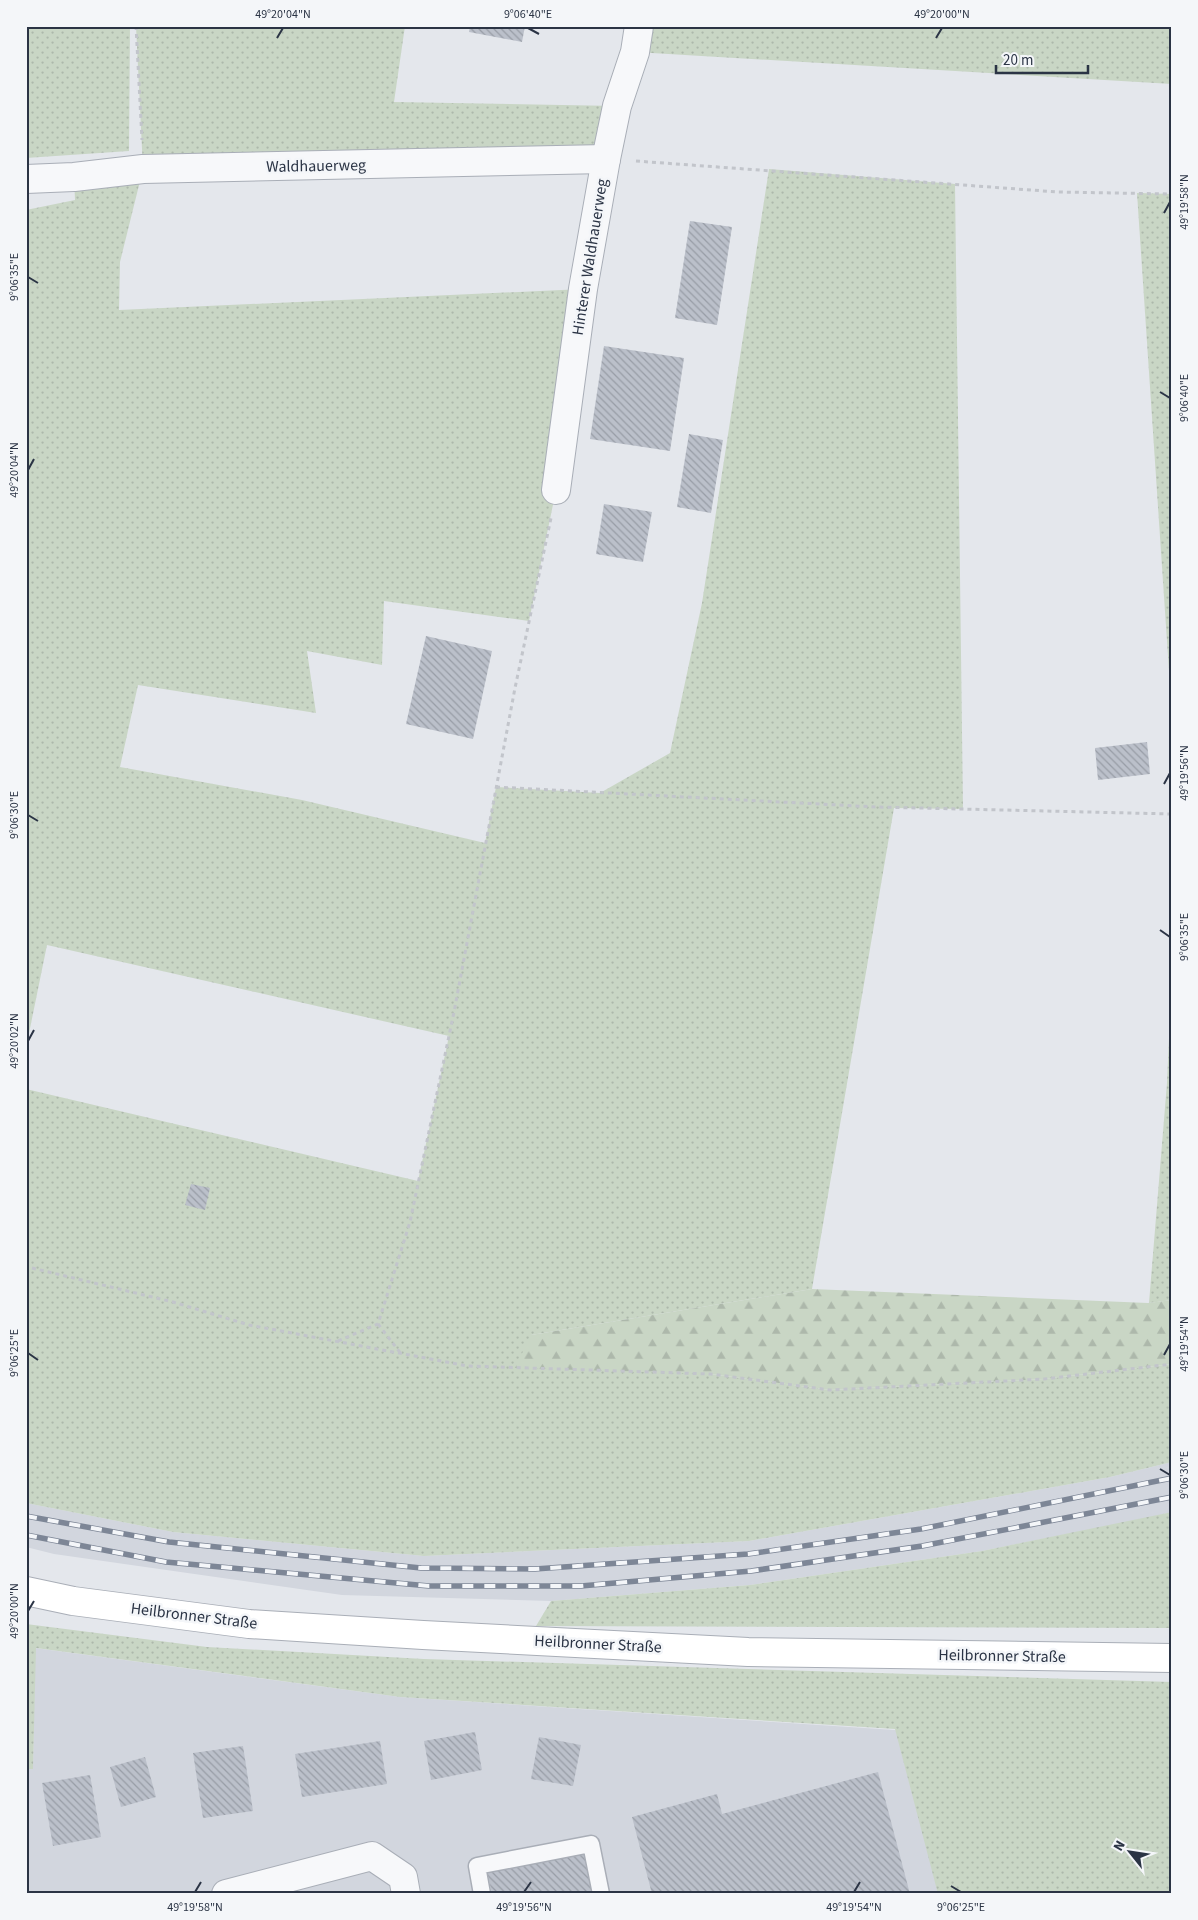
<svg xmlns="http://www.w3.org/2000/svg" width="1198" height="1920" viewBox="0 0 1198 1920" font-family="'Source Sans 3',sans-serif">
	<style>
		.built { fill: #d2d6de }
		.grass { fill: url(#grass-dots) }
		.forest { fill: url(#forest-firs) }
		.building { fill: url(#building-back-hatch) }
		.lines { fill: none; stroke-linecap: round; stroke-linejoin: round }
		.lane-casing { stroke: #a9aeb7; stroke-width: 19 }
		.street-casing { stroke: #a9aeb7; stroke-width: 30 }
		.secondary-casing { stroke: #a9aeb7; stroke-width: 30 }
		.path { stroke: #c2c5cb; stroke-width: 3; stroke-dasharray: 4 4; stroke-linecap: butt }
		.lane { stroke: #f7f8fa; stroke-width: 16 }
		.street { stroke: #f7f8fa; stroke-width: 28 }
		.secondary { stroke: #fff; stroke-width: 28 }
		.rail-casing { stroke: #7d8696; stroke-width: 5.5 }
		.rail { stroke: #f4f6f9; stroke-width: 4; stroke-dasharray: 11; stroke-linecap: butt }
		.ticks { fill: none; stroke: #2b3445; stroke-width: 2 }
		.labels { text-anchor: middle; dominant-baseline: central; stroke-width: 5; stroke-linejoin: round; paint-order: stroke }
		.street-label { font-size: 16px; fill: #2b3445; stroke: #f4f6f9 }
		.neatline { fill: none; stroke: #2b3445; stroke-width: 2 }
		.ticks-label { font-size: 12px; text-anchor: middle; fill: #2b3445 }
	</style>
	<defs>
		<pattern id="grass-dots" width="8" height="8" patternUnits="userSpaceOnUse" patternTransform="scale(1.25)"><rect width="8" height="8" fill="#c9d6c5"/><path d="M2 2h.1M6 6h.1" fill="none" stroke="#adb8ab" stroke-width="1.8" stroke-linecap="round"/></pattern>
		<pattern id="forest-firs" width="22" height="20" patternUnits="userSpaceOnUse" patternTransform="scale(1.25)"><rect width="22" height="20" fill="#c9d6c5"/><path d="M5 1l3.5 6h-7zM16 11l3.5 6h-7z" fill="#adb8ab"/></pattern>
		<pattern id="building-back-hatch" width="6" height="6" patternUnits="userSpaceOnUse" patternTransform="scale(1.25)"><rect width="6" height="6" fill="#bbc0ca"/><path d="M-1 5l2 2M0 0l6 6M5-1l2 2" fill="none" stroke="#989da6"/></pattern>
	</defs>
	<rect width="100%" height="100%" fill="#e4e7ec"/>
	<g class="built">
		<polygon points="1172,1462 1172,1512 1147,1518 982,1551 750,1585 551,1601 342,1595 54,1554 26,1547 26,1503 173,1532 424,1556 749,1541 1110,1477"/>
		<polygon points="35,1648 400,1697 895,1730 1172,1894 26,1894 26,1769 33,1768"/>
	</g>
	<g class="grass">
		<polygon points="26,26 130,26 129,151 26,158"/>
		<polygon points="136,26 405,26 394,102 617,106 606,159 143,169 120,262 119,310 583,289 556,490 529,621 384,601 382,665 307,651 316,713 138,685 120,767 302,800 485,843 496,787 600,793 670,753 702,603 769,169 955,184 963,809 894,808 812,1289 531,1335 711,1374 830,1390 1044,1379 1172,1364 1172,1462 1110,1477 749,1541 424,1556 173,1532 26,1503 26,1089 418,1181 449,1036 47,945 26,1048 26,210 75,200 74,177 143,169"/>
		<polygon points="639,26 1172,26 1172,84 635,52"/>
		<polygon points="1137,193 1172,194 1172,716"/>
		<polygon points="1172,971 1172,1300 1149,1303 1167,1083"/>
		<polygon points="1172,1512 1172,1628 536,1626 551,1601 750,1585 982,1551"/>
		<polygon points="26,1624 207,1647 424,1659 1172,1682 1172,1894 938,1894 895,1729 400,1697 36,1648 33,1769 26,1769"/>
	</g>
	<polygon class="forest" points="812,1289 1148,1303 1172,1300 1172,1364 1044,1379 830,1390 711,1374 515,1368 531,1335"/>
	<g class="building">
		<polygon points="470,26 525,26 522,42 469,32"/>
		<polygon points="690,221 732,227 717,325 675,318"/>
		<polygon points="604,346 684,358 670,451 590,439"/>
		<polygon points="689,434 723,440 711,513 677,507"/>
		<polygon points="604,504 652,512 643,562 596,554"/>
		<polygon points="426,636 492,651 473,739 406,724"/>
		<polygon points="1147,742 1150,774 1098,780 1095,748"/>
		<polygon points="191,1184 210,1188 205,1210 185,1205"/>
		<polygon points="475,1732 482,1770 431,1780 424,1741"/>
		<polygon points="539,1737 581,1745 573,1786 531,1779"/>
		<polygon points="380,1741 387,1784 302,1797 295,1754"/>
		<polygon points="243,1746 253,1811 203,1818 193,1753"/>
		<polygon points="145,1757 156,1797 121,1807 110,1767"/>
		<polygon points="878,1772 910,1894 652,1894 632,1817 717,1794 722,1814"/>
		<polygon points="90,1775 101,1837 53,1846 42,1783"/>
		<polygon points="590,1849 599,1894 492,1894 486,1867"/>
	</g>
	<g class="lines">
		<defs>
			<polyline id="lane" points="482,1894 477,1866 591,1844 601,1894"/>
			<g id="street">
				<polyline points="26,179 74,177 143,169 606,159"/>
				<polyline points="556,490 583,289 606,159 617,106 635,52 639,26"/>
				<polyline points="226,1894 372,1856 403,1877 406,1894"/>
			</g>
			<polyline id="secondary" points="26,1591 73,1601 249,1624 423,1635 748,1652 1172,1658"/>
		</defs>
		<use href="#lane" class="lane-casing"/>
		<use href="#street" class="street-casing"/>
		<use href="#secondary" class="secondary-casing"/>
		<g class="path">
			<polyline points="136,26 142,140"/>
			<polyline points="636,161 1058,192 1172,194"/>
			<polyline points="496,787 876,807 1172,814"/>
			<polyline points="32,1268 173,1302 249,1325 468,1366 711,1374 830,1390 1044,1379 1172,1364"/>
			<polyline points="378,1324 402,1355"/>
			<polyline points="338,1341 378,1324 410,1222 454,1012 515,688 551,518"/>
		</g>
		<use href="#lane" class="lane"/>
		<use href="#street" class="street"/>
		<use href="#secondary" class="secondary"/>
		<defs>
			<g id="rail">
				<polyline points="26,1516 169,1542 421,1568 535,1569 748,1554 921,1529 1172,1478"/>
				<polyline points="26,1535 166,1562 429,1586 581,1586 751,1571 922,1546 1172,1497"/>
			</g>
		</defs>
		<use href="#rail" class="rail-casing"/>
		<use href="#rail" class="rail"/>
	</g>
	<path class="ticks" d="M528,28l11,6M277,38l6,-10M936,38l6,-10M1164,213l6,-11M28,277l10,6M1160,392l10,6M28,470l6,-11M1164,784l6,-11M28,815l10,6M1160,930l10,7M28,1041l6,-11M28,1353l10,7M1164,1355l6,-11M1160,1469l10,6M28,1611l6,-10M951,1886l10,6M195,1892l6,-10M524,1892l7,-10M854,1892l6,-10"/>
	<g class="labels">
		<g class="street-label">
			<text transform="translate(316 166) rotate(-1)">Waldhauerweg</text>
			<text transform="translate(590 257) rotate(-81)">Hinterer Waldhauerweg</text>
			<text transform="translate(194 1616) rotate(7)">Heilbronner Straße</text>
			<text transform="translate(598 1644) rotate(3)">Heilbronner Straße</text>
			<text transform="translate(1002 1656) rotate(1)">Heilbronner Straße</text>
		</g>
	</g>
	<rect width="1198" height="1920" fill="none" stroke="#f4f6f9" stroke-width="55"/>
	<g transform="translate(1130 1852) rotate(300)" stroke="#f4f6f9" stroke-width="4" paint-order="stroke">
	<path d="M0-4L9 19L0 12L-9 19Z" fill="#2b3445"/>
	<text y="-8" font-size="14" font-weight="bold" text-anchor="middle" fill="#2b3445">N</text>
	</g>
	<path d="M996 65v8h92v-8" fill="none" stroke="#2b3445" stroke-width="2.5"/>
	<text x="1003" y="65" font-size="15" fill="#2b3445" stroke="#f4f6f9" stroke-width="4" paint-order="stroke">20 m</text>
	<rect x="28" y="28" width="1142" height="1864" class="neatline"/>
	<g class="ticks-label">
		<text x="283" y="18">49°20'04"N</text>
		<text x="528" y="18">9°06'40"E</text>
		<text x="942" y="18">49°20'00"N</text>
		<text transform="translate(1184 202) rotate(-90)" y="4">49°19'58"N</text>
		<text transform="translate(14 277) rotate(-90)" y="4">9°06'35"E</text>
		<text transform="translate(1184 398) rotate(-90)" y="4">9°06'40"E</text>
		<text transform="translate(14 470) rotate(-90)" y="4">49°20'04"N</text>
		<text transform="translate(1184 773) rotate(-90)" y="4">49°19'56"N</text>
		<text transform="translate(14 815) rotate(-90)" y="4">9°06'30"E</text>
		<text transform="translate(1184 937) rotate(-90)" y="4">9°06'35"E</text>
		<text transform="translate(14 1041) rotate(-90)" y="4">49°20'02"N</text>
		<text transform="translate(1184 1344) rotate(-90)" y="4">49°19'54"N</text>
		<text transform="translate(14 1353) rotate(-90)" y="4">9°06'25"E</text>
		<text transform="translate(1184 1475) rotate(-90)" y="4">9°06'30"E</text>
		<text transform="translate(14 1611) rotate(-90)" y="4">49°20'00"N</text>
		<text x="195" y="1911">49°19'58"N</text>
		<text x="524" y="1911">49°19'56"N</text>
		<text x="854" y="1911">49°19'54"N</text>
		<text x="961" y="1911">9°06'25"E</text>
	</g>
</svg>
